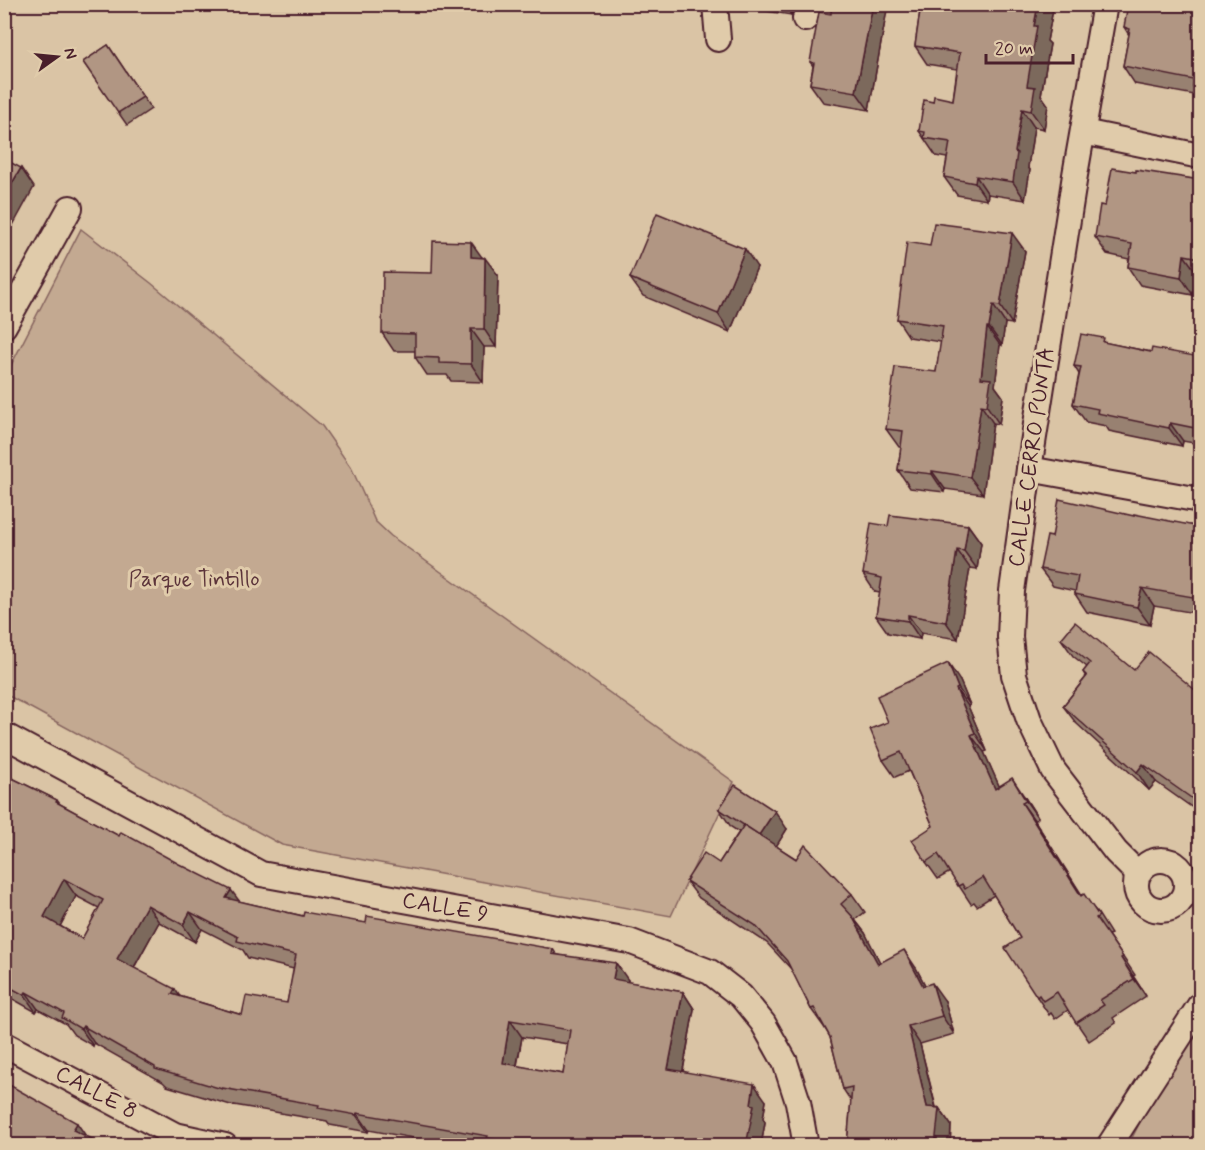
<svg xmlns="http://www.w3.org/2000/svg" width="1205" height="1150" viewBox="0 0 1205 1150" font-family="Mynerve,sans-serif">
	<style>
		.green { fill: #c3a991; stroke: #86645e; stroke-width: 1.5 }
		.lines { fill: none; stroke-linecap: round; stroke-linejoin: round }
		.street-casing { stroke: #4a1f2b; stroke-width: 28 }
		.street { stroke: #e0cbaa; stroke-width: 24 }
		.wall { fill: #988171; stroke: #4a1f2b; stroke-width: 1.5; fill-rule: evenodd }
		.shaded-wall { fill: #7c695c; stroke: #4a1f2b; stroke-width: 1.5 }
		.building { fill: #b19683; stroke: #4a1f2b; stroke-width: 1.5; fill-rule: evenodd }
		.labels { text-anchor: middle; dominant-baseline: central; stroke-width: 6; stroke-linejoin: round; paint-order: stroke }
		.street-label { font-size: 22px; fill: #4a1f2b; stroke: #e0cbaa }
		.park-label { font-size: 22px; fill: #5c343a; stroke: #e0cbaa }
	</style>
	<rect width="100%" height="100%" fill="#dac4a5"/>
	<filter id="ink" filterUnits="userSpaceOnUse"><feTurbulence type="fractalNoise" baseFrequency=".0167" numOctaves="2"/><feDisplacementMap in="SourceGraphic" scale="12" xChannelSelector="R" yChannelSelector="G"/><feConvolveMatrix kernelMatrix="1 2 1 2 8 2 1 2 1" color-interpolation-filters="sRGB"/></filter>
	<g filter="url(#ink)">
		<g class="green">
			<polygon points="81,229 151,283 322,426 352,469 375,521 391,536 734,782 671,916 282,845 5,694 5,377"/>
			<polygon points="1200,1024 1200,1145 1128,1146 1153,1096"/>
		</g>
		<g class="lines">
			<defs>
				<g id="street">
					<polyline points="715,4 718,39"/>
					<polyline points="1105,4 1075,175 1029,469 1012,591 1010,637 1014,675 1029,720 1053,770 1116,852 1138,874"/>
					<polyline points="805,19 808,4"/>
					<polyline points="1083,132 1200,156"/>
					<polyline points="4,326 70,208"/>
					<polyline points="1029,469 1200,500"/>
					<polyline points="4,735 261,874 629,941 710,972 741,996 763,1023 785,1062 798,1102 806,1146"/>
					<circle cx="1161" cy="885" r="25"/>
					<polyline points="4,1044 175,1135 225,1146"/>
					<polyline points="1109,1146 1200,1005"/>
				</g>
			</defs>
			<use href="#street" class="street-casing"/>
			<use href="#street" class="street"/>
		</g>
		<g class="wall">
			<polygon points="749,4 793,4 791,15 753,9"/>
			<polygon points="832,4 888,4 869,110 823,102 810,84 813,66 810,62 831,14"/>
			<polygon points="921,4 1054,4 1047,41 1050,44 1041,95 1048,105 1044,129 1034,127 1028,167 1030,170 1025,200 988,194 987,200 957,195 944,177 947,158 936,156 919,131 933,102 953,100 957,69 927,64 915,46"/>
			<polygon points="1200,4 1200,97 1200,96 1135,84 1123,66 1129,35 1124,27"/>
			<polygon points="108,45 151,109 127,125 83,62"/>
			<polygon points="1136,172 1200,180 1200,274 1197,273 1193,295 1140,285 1128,267 1129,259 1107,254 1095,237 1105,206"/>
			<polygon points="930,246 1025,251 1012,324 1005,323 1002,345 1000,345 995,386 1003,397 999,424 993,423 983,494 945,489 944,492 910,488 898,470 901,447 899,447 886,429 936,372 941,342 909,337 897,319"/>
			<polygon points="482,257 498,275 496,347 484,347 483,382 451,381 447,375 427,375 415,357 415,351 394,351 382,333 432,273"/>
			<polygon points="757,267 730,332 643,296 630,278"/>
			<polygon points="1107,343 1151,352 1200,357 1200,444 1183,441 1182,446 1109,431 1106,426 1086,422 1073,404 1079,374 1074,366"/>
			<polygon points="1134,516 1200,527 1200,633 1194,624 1196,613 1154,606 1150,625 1087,612 1075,594 1075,591 1053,586 1040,569 1052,537"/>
			<polygon points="968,525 981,543 977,569 970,568 958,639 921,633 920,639 888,633 876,616 880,593 875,592 863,574"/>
			<polygon points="1061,639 1134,670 1200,694 1200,813 1156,782 1149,790 1076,723 1063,706 1086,677 1083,672 1087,667 1073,656"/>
			<polygon points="960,681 970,705 968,706 987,751 984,752 999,786 1024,796 1038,818 1035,821 1082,896 1097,912 1111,934 1108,935 1135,975 1133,976 1146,996 1113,1018 1116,1023 1089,1041 1068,1010 1055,1019 1051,1013 1049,1015 1037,997 1020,938 994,895 977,906 974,902 971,904 950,872 938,879 926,862 933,826 909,771 895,777 883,760 888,722"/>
			<path d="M4,774l53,26 3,4 178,97 65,15 63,7 187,26 3,5 72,26v2l55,10 11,17 -11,62 83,30 -3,17 2,4 -4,24h-304l-88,-16 -1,2 -38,-7 -3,-4 -93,-16v1l-67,-20 -4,-4 -69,-39 -1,3 -19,-11 -8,-11 -28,-15 -2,3 -32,-18zM76,896l23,12 -17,31 -22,-13zM159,922l36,20 7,-13 41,21 5,8 46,11 -7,34 -45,12 -63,-19 -45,-28zM522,1037l46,7 -5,30 -46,-8z"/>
			<polygon points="719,809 787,829 776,846 852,894 865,912 855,920 865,933 880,963 916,968 925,985 945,1001 954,1034 920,1044 936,1107 939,1108 951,1125 950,1146 847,1146 851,1101 843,1089 830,1037 824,1027 811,1009 792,970 767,943 699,898 686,881 719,863 739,832 731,827"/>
		</g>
		<g class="shaded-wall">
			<polygon points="784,4 793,4 791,15"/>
			<polygon points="873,4 888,4 869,110 856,92"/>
			<polygon points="1038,4 1054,4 1047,41 1050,44 1041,95 1048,105 1044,129 1031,111 1027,86 1034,26"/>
			<polygon points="1022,109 1034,127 1028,167 1030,170 1025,200 1013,182 1015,152"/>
			<polygon points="21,168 34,187 6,238 8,242 4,248 4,197"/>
			<polygon points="976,176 988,194 987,200 975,183"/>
			<polygon points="1012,233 1025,251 1012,324 1000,306"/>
			<polygon points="471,242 484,260 471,257"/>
			<polygon points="745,249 757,267 730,332 718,314"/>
			<polygon points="1184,255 1197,273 1193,295 1181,277"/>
			<polygon points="485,258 498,275 496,347 484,329"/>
			<polygon points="993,305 1005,323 1002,345 989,327"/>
			<polygon points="987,327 1000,345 995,386 1003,397 999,424 987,406 981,378"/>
			<polygon points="471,329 484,347 483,382 471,364"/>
			<polygon points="981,405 993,423 983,494 970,477"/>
			<polygon points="1170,423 1183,441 1182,446 1169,428"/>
			<polygon points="932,471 945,489 944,492 932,474"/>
			<polygon points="968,525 981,543 977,569 964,551"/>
			<polygon points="957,550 970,568 958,639 946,622"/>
			<polygon points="1142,588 1154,606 1150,625 1137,607"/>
			<polygon points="908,615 921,633 920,639 908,621"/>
			<polygon points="948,663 960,681 970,705 958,688"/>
			<polygon points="956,689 968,706 987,751 975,733"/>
			<polygon points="971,735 984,752 1008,806 995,789"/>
			<polygon points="1143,764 1156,782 1149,790 1137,772"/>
			<polygon points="1012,778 1024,796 1038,818 1026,801"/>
			<polygon points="1022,803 1035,821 1094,914 1081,896"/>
			<polygon points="775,811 787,829 772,853 759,835"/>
			<polygon points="64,879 76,896 56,934 44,917"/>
			<polygon points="231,890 243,906 226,898"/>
			<polygon points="147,905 159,922 129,976 117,959"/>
			<polygon points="190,912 202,929 195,942 183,925"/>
			<polygon points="852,916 865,933 890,982 878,964"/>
			<polygon points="904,950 916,968 935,1004 923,986"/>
			<polygon points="1121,958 1133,976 1146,996 1134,979"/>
			<polygon points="616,963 628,980 625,996 613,979"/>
			<polygon points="932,983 945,1001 954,1034 942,1016"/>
			<polygon points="175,989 186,1006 172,994"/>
			<polygon points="26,992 38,1009 36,1012 24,995"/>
			<polygon points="683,992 694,1009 680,1086 668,1069"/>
			<polygon points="510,1020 522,1037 514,1080 503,1063"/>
			<polygon points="83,1026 94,1043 93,1046 81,1029"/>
			<polygon points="908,1026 920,1044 938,1117 939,1108 951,1125 950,1146 935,1146 927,1107"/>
			<polygon points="754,1084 766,1101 763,1118 765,1122 761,1146 746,1146 751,1104"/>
			<polygon points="357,1113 369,1130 368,1132 356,1115"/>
			<polygon points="77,1123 88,1139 73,1130"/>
		</g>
		<g class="building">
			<polygon points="832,4 873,4 856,92 810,84 814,63 810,62 819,12 831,14"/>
			<polygon points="921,4 1038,4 1034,26 1037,26 1027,86 1035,87 1031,111 1022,109 1015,152 1017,153 1013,182 976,176 975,183 944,177 950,142 924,138 925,132 919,131 924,100 933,102 934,96 953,100 960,53 915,46"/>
			<polygon points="1128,4 1200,4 1200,87 1193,86 1194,80 1123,66 1130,29 1124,27"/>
			<polygon points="108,45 143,97 118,113 83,62"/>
			<polygon points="4,159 21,168 4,197"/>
			<polygon points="1112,168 1136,172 1136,170 1200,180 1200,258 1184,255 1181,277 1128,267 1132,244 1095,237 1100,205 1105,206"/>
			<polygon points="657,213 745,249 718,314 630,278"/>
			<polygon points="934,223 1012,233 1000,306 993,305 989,327 987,327 981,378 991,379 987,406 981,405 970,477 932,471 932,474 898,470 903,431 886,429 895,367 936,372 943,326 897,319 907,242 930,246"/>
			<polygon points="433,241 471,242 471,257 485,258 484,329 471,329 471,364 439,363 439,358 415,357 415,334 382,333 383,272 432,273"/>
			<polygon points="1081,334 1104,338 1103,342 1151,352 1152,348 1200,357 1200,429 1170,423 1169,428 1097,413 1098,409 1073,404 1081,367 1074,366"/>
			<polygon points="1059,499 1134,516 1134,514 1200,527 1200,625 1194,624 1199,598 1142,588 1137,607 1075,594 1078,576 1040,569 1047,536 1052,537"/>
			<polygon points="890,515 968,525 964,551 957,550 946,622 908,615 908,621 876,616 882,578 863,574 871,523 888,526"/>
			<polygon points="1075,622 1134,670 1149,652 1200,694 1200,808 1195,804 1197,802 1143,764 1137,772 1063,706 1087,676 1083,672 1090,663 1061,639"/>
			<polygon points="948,663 958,688 956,689 975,733 971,735 995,789 1012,778 1026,801 1022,803 1081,896 1084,894 1099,916 1096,918 1123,957 1121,958 1134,979 1100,1000 1104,1005 1076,1023 1057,992 1043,1001 1039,995 1037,997 1005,948 1020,938 983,877 965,889 962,884 958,886 938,854 926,862 912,840 933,826 901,752 883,760 870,729 888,722 877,696"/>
			<path d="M4,774l53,26 -1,2 63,34 2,-4 58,32 52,26 -5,8 77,18 1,-4 62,11 1,-7 186,33 -1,5 64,9 -3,16 70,13 -15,77 86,15 -3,20 3,1 -8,41h-216l-43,-8 1,-2 -131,-23 -1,2 -38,-7 1,-3 -97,-17v1l-67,-20v-2l-72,-41 -2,3 -19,-11 2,-5 -38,-21 -2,3 -20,-11zM64,879l39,21 -21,39 -38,-22zM147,905l36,20 7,-13 48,25 -1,4 59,14 -9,48 -41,-7 -4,19 -70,-21 3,-5 -58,-30zM510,1020l60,10 -7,44 -60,-11z"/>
			<polygon points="735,785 775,811 759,835 719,809"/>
			<polygon points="744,825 796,859 805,845 852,894 841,904 852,916 878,964 904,950 923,986 932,983 942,1016 908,1026 927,1107 939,1108 935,1146 847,1146 852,1087 843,1089 830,1037 814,1008 811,1009 787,961 755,925 686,881 704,853 719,863"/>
			<polygon points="4,1082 77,1123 73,1130 107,1146 4,1146"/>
		</g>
	</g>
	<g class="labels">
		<g class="street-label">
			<text transform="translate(1032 457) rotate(-82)">CALLE CERRO PUNTA</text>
			<text transform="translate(445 908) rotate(10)">CALLE 9</text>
			<text transform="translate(96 1093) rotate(28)">CALLE 8</text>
		</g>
		<g class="park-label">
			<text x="194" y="580">Parque Tintillo</text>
		</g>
	</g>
	<rect width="1205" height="1150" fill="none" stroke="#e0cbaa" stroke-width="24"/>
	<rect x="12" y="12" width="1181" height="1126" fill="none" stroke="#4a1f2b" stroke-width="2" filter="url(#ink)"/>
	<g transform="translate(57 57) rotate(75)" stroke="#e0cbaa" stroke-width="4.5" paint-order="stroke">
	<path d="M0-4.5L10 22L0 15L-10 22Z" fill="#4a1f2b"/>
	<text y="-9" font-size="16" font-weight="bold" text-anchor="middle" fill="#4a1f2b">N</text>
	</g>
	<path d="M986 54v9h87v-9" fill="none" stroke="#4a1f2b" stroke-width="3"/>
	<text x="995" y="54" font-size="18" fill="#4a1f2b" stroke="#e0cbaa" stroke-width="4.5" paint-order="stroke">20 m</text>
</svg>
